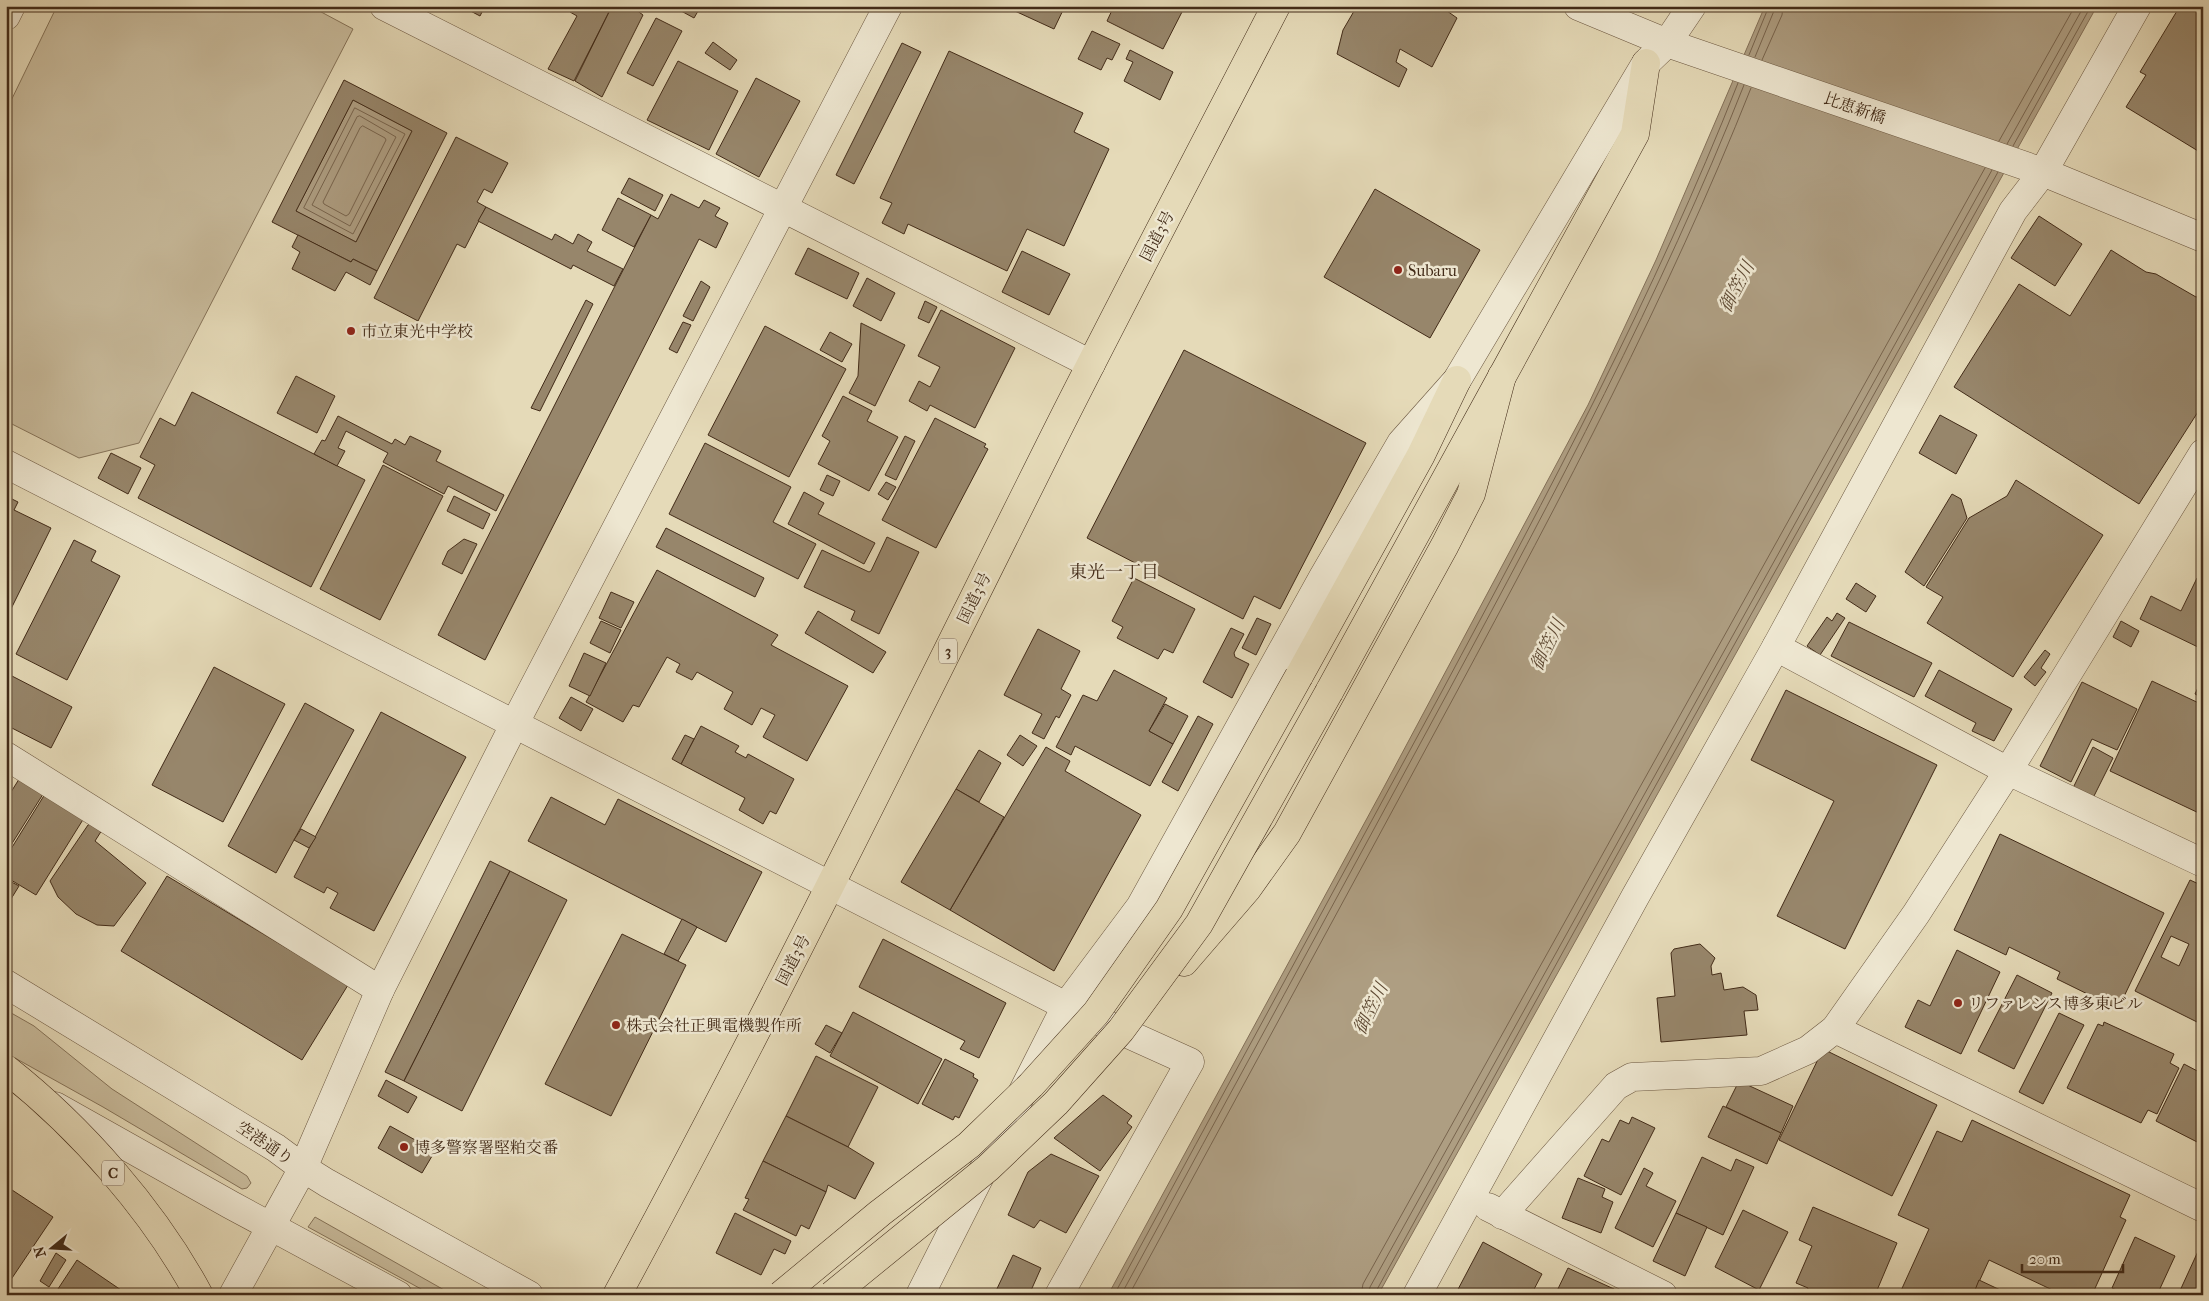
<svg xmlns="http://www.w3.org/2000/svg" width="2209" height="1301" viewBox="0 0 2209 1301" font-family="'IM FELL French Canon','Noto Serif JP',serif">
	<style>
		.green { fill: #c9bc9d; stroke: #86745a }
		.water { fill: #ae9e82; stroke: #837058 }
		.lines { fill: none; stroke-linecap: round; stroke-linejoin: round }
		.shore { stroke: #78644d; stroke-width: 1 }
		.building { fill: #97866b; stroke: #422b18; fill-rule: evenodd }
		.minor-casing { stroke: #6b5740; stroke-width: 29 }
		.highway-casing { stroke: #422b18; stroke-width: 29 }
		.minor { stroke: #eee7d1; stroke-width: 28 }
		.highway { stroke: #e5dab8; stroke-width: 28 }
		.highway-bridge-casing { stroke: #422b18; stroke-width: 29; stroke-linecap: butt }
		.highway-bridge { stroke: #e5dab8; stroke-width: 28 }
		.poi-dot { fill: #8f2418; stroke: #eee7d1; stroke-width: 2 }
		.labels { text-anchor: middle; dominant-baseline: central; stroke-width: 5; stroke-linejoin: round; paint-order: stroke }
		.shield { fill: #eee7d1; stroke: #766350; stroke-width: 1 }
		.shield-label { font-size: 15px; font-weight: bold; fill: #422b18 }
		.street-label { font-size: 16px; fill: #422b18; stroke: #eee7d1 }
		.poi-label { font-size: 16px; fill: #422b18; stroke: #eee7d1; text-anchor: start }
		.water-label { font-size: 18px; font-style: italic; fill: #5d4832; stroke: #eee7d1 }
		.neighbourhood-label { font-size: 18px; fill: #422b18; stroke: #eee7d1 }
	</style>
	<rect width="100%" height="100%" fill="#e5dab8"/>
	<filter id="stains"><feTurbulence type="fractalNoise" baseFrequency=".004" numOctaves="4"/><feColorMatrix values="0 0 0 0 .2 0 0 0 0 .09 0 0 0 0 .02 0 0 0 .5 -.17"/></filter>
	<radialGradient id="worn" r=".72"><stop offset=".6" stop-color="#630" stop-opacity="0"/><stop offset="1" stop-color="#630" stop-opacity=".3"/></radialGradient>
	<g class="green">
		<polygon points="57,6 310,6 353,29 139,443 79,458 6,421 6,111"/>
		<polygon points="6,1010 34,1026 112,1089 247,1176 251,1183 247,1188 242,1189 103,1107 6,1053"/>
		<polygon points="315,1217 453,1295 432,1295 308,1227"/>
	</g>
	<g class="water">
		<polygon points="1765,6 2097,6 1378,1295 1108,1295 1384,787 1588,405 1656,260"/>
		<polygon points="353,100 412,131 356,242 296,211"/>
	</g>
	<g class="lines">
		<g class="shore">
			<polyline points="1749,55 1769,6"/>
			<polyline points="1755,57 1776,6"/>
			<polyline points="1762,60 1782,15 1783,6"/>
			<polygon points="355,108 405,134 353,234 304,208"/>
			<polygon points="360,116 396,137 350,226 312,205 357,117"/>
			<polygon points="363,126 385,138 386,140 349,214 346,216 324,204 323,202 360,128"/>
			<polyline points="1999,141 2075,6"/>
			<polyline points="2007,144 2084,6"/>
			<polyline points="2013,146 2091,6"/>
			<path d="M1114,1295c109,-201 218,-401 327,-602 107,-200 214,-399 297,-610"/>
			<path d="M1121,1295c109,-201 218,-401 326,-601 107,-199 214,-399 297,-609"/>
			<path d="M1129,1295c109,-200 218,-400 326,-600 107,-199 213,-398 296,-607"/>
			<polyline points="1361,1295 1363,1284 1985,168"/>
			<polyline points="1368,1295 1370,1287 1992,170"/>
			<polyline points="1374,1295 1575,930 1998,172"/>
		</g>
	</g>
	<g class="building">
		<polygon points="461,6 485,6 480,16"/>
		<polygon points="573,6 612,6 574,81 548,69 577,16 570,12"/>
		<polygon points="612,6 631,6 643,15 602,97 575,81"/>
		<polygon points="672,6 701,6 694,18"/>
		<polygon points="1004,6 1065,6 1054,29"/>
		<polygon points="1114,6 1180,6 1184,8 1163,49 1107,21"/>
		<polygon points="1357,6 1440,6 1457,18 1432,67 1400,49 1396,62 1407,69 1399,87 1337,54 1343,30"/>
		<polygon points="2180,6 2203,6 2203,154 2126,107 2146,75 2140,72"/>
		<polygon points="656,18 682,31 653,86 627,73"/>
		<polygon points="1092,31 1120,44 1112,60 1107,58 1101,70 1078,59"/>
		<polygon points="713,42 737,60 730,70 705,53"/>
		<polygon points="902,43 921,52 854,184 836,175"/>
		<polygon points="1130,50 1173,72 1160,100 1124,81 1133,62 1126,59"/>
		<polygon points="949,51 1083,113 1074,132 1109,149 1064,246 1027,229 1007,271 908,224 904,234 882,223 892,203 880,198"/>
		<polygon points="678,61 738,91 709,150 647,120"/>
		<polygon points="756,78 800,101 759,177 716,154"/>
		<path d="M344,80l103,53 -70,138 -24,-12 -2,3 -79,-40zM353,100l59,31 -56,111 -60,-31z"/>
		<polygon points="456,137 508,163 492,193 484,189 477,202 486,207 465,248 457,244 418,321 374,298"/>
		<polygon points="629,178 663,195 655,211 621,193"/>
		<polygon points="1375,189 1480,250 1430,338 1324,277"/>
		<polygon points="671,194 699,208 704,200 720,208 715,216 728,223 716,248 699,239 485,660 438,635 651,215 658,219"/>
		<polygon points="618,198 651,215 634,247 602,230"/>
		<polygon points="486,207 552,240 555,234 573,244 578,234 592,242 587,251 623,269 614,286 573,265 571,269 478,221"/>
		<polygon points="2039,216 2082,244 2055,286 2011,258"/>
		<polygon points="298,235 351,262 353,259 377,271 370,285 346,272 335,291 292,269 300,252 292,247"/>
		<polygon points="808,248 859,273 847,299 795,274"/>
		<polygon points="2111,250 2146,272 2156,274 2196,297 2203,296 2203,404 2139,504 1954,387 2019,284 2070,316"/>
		<polygon points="1022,251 1070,274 1049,315 1002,292"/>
		<polygon points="867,278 895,293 881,321 853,306"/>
		<polygon points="701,281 710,287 693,321 683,316"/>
		<polygon points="586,300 593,304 540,411 531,408"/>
		<polygon points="925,301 937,307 929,323 918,318"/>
		<polygon points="941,310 1015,348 975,428 930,405 927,411 909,401 919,381 930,387 940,367 918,356"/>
		<polygon points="683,322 691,325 677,353 669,349"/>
		<polygon points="861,323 905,345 875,406 849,393 858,376"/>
		<polygon points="765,326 846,369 789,477 708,435"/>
		<polygon points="830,332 852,344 842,362 820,350"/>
		<polygon points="1184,350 1366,443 1280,609 1254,596 1243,619 1087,538"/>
		<polygon points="296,376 335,396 317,433 277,413"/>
		<polygon points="192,392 365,480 311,587 138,498 155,465 140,457 160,418 175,426"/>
		<polygon points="843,396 872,411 867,421 898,437 869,491 818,464 830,441 822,436"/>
		<polygon points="1940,415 1977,435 1956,474 1919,453"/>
		<polygon points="338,416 392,444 395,439 405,445 410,436 441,451 436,461 504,495 496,511 448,486 444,494 383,462 388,453 346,431 338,448 345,451 337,466 314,454 322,440 325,441"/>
		<polygon points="935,418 986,444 984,447 988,449 936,548 882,520"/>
		<polygon points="905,436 915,441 896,480 885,475"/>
		<polygon points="705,443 791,487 773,522 816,544 798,579 669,514"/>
		<polygon points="111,453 141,468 128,494 98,478"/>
		<polygon points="383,465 443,496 380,620 320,589"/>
		<polygon points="827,475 840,481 833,496 820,490"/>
		<polygon points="2016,480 2103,535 2013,677 1927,623 1943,597 1926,587 1969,518 2007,496"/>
		<polygon points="886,482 896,487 888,500 878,494"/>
		<polygon points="804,492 824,503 818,514 875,543 864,564 788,524"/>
		<polygon points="1952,494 1961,499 1967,518 1924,586 1905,572"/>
		<polygon points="6,496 18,502 14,510 51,528 6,619"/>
		<polygon points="454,496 490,514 483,529 447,511"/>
		<polygon points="666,528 764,578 755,597 656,547"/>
		<polygon points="887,537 919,552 879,634 851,620 855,611 804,587 822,550 869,572 871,571"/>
		<polygon points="464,539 477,544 462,574 442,564 448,551"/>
		<polygon points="74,540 96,551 91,561 120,576 67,680 16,654"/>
		<polygon points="657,570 778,635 771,645 848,686 807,761 763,737 775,715 761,708 752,725 724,709 733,692 697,672 692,680 676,672 680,664 667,657 639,707 633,705 623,722 586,702"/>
		<polygon points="1134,578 1195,609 1173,653 1164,649 1158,659 1117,638 1123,627 1112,621"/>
		<polygon points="2197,578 2203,581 2203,643 2200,648 2140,619 2151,596 2181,611"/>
		<polygon points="1856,583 1876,596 1866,612 1846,599"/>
		<polygon points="611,592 634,602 621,628 599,618"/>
		<polygon points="818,611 886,652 873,673 805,633"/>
		<polygon points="1837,613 1845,618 1820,655 1807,646 1827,617 1832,621"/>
		<polygon points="1257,618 1271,624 1256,655 1242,648"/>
		<polygon points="601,621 621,630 610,653 590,643"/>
		<polygon points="2121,621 2139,631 2131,647 2113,637"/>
		<polygon points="1849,622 1932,663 1914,697 1831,656"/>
		<polygon points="1231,628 1244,634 1234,653 1235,657 1249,664 1232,698 1203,682"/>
		<polygon points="1038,629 1080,651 1061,689 1071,695 1059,718 1056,716 1044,739 1032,733 1042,714 1004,695"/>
		<polygon points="2045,650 2050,654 2041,668 2046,672 2035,686 2024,677"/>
		<polygon points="584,653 606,663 590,696 569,686"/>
		<polygon points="214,667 285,704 223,822 152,785"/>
		<polygon points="1114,670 1167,698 1149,731 1173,744 1150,786 1075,746 1071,755 1056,747 1083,695 1097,701"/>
		<polygon points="1939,670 2012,709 1994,741 1972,731 1976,723 1925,696"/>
		<polygon points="10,675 72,707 51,748 6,725 6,682"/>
		<polygon points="2203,677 2203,698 2195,694"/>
		<polygon points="2152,681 2203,705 2203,815 2110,771"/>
		<polygon points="2082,682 2137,709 2117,750 2092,739 2071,782 2040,766"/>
		<polygon points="1786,690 1937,765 1845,949 1777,916 1834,801 1751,760"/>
		<polygon points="571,697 593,709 581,731 559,718"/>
		<polygon points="305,703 354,730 276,873 228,846"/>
		<polygon points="1165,704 1188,716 1173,744 1149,731"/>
		<polygon points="381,712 466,757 374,931 330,908 338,893 327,887 324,893 294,877"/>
		<polygon points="1198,716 1213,724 1178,791 1162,782"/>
		<polygon points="701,726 739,746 735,752 746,758 748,754 794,779 776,814 770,811 763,824 739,810 745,798 681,764"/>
		<polygon points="685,735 694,739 681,764 672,759"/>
		<polygon points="1020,735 1037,746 1023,766 1007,755"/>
		<polygon points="1046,747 1070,761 1065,771 1141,815 1054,971 950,910"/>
		<polygon points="2093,747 2113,758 2093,798 2073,788"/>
		<polygon points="979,750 1001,763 979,802 956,789"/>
		<polygon points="21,776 45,791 6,853 6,800"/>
		<polygon points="956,789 1004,817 950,910 901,882"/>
		<polygon points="45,794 84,818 36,895 6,877 6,857"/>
		<polygon points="551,797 605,825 618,799 762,872 726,942 528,841"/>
		<polygon points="92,823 102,830 95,841 146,883 114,926 97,925 76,914 58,897 50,881 88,825"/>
		<polygon points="301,829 316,837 309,848 294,840"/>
		<polygon points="2000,834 2164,913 2118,1009 2057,979 2060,972 2009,947 2006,955 1954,930"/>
		<polygon points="490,861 510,871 404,1081 385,1072"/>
		<polygon points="510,871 567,900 462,1111 404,1081"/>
		<polygon points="167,876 348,985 302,1060 121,951"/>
		<polygon points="6,879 19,886 11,899 6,896"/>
		<path d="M2190,880l13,6v139l-68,-34zM2171,936l18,8 -10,22 -18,-9z"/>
		<polygon points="682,919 697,927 678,961 664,954"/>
		<polygon points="622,934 686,965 611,1116 545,1084"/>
		<polygon points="883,939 1006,1003 979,1058 960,1049 965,1041 859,987"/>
		<polygon points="1700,944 1715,958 1711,966 1712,975 1721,973 1724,990 1743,987 1756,995 1758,1010 1744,1011 1747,1035 1661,1042 1657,998 1675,996 1671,953 1674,949"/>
		<polygon points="1957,950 2000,972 1961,1054 1905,1027 1918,1000 1930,1006"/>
		<polygon points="2017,975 2052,993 2014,1069 1978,1051"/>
		<polygon points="853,1012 942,1059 918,1104 830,1056"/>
		<polygon points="2059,1013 2084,1025 2043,1104 2019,1092"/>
		<polygon points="2104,1022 2174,1054 2170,1063 2179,1068 2157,1114 2148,1110 2141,1123 2067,1088 2098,1024 2103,1026"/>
		<polygon points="826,1025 842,1033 830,1053 815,1044"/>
		<polygon points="1823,1049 1937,1105 1892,1196 1779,1140"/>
		<polygon points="816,1056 878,1087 848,1147 786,1116"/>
		<polygon points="945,1059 974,1074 973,1077 978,1080 959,1118 955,1116 953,1120 922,1104"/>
		<polygon points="2184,1064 2203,1074 2203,1145 2156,1121"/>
		<polygon points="386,1080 417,1097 408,1113 378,1096"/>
		<polygon points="1739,1081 1793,1106 1781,1133 1726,1107"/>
		<polygon points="1103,1095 1132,1116 1127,1123 1132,1127 1100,1171 1054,1138"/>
		<polygon points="1723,1106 1781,1133 1767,1164 1708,1137"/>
		<polygon points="786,1116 848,1147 874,1163 855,1199 828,1185 826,1192 763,1161"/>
		<polygon points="1632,1117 1655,1128 1621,1195 1584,1176 1602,1139 1609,1142 1620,1120 1629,1124"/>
		<polygon points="1972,1120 2130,1195 2120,1217 2126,1220 2092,1295 2063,1295 1989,1260 1973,1295 1899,1295 1929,1229 1898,1215 1937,1131 1962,1142"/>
		<polygon points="390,1126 435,1151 422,1173 378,1148"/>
		<polygon points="1051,1154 1099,1176 1066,1233 1040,1220 1034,1228 1008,1215 1028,1172"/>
		<polygon points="1702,1157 1731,1171 1736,1159 1754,1167 1723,1235 1676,1213"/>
		<polygon points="763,1161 826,1192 809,1229 801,1225 796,1236 743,1210 749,1199 745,1198"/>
		<polygon points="1644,1168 1653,1173 1646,1186 1676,1201 1653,1247 1615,1228"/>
		<polygon points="1578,1178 1605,1189 1602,1197 1613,1202 1601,1233 1562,1218"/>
		<polygon points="6,1186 53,1217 6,1287"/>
		<polygon points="1813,1207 1897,1243 1875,1295 1806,1295 1808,1288 1796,1283 1812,1246 1799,1240"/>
		<polygon points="1743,1210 1788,1232 1759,1290 1715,1267"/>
		<polygon points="735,1213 791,1241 785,1254 774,1249 761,1275 716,1253"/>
		<polygon points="1676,1213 1707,1227 1685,1276 1653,1261"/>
		<polygon points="2135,1237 2175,1256 2157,1295 2127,1295 2112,1288"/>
		<polygon points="1483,1242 1542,1274 1531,1295 1455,1295"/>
		<polygon points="2200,1247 2203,1248 2203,1295 2178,1295"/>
		<polygon points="56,1253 66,1260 49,1287 40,1281"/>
		<polygon points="1013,1255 1041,1268 1029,1295 994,1295"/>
		<polygon points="77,1260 121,1290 118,1295 54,1295"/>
		<polygon points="1568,1268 1614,1289 1611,1295 1555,1295"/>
		<polygon points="1979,1280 2011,1295 1973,1295"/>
	</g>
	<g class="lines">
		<defs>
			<g id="minor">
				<polyline points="384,6 1091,364"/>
				<polyline points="1578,6 1667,43 2043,172 2203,238"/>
				<polyline points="6,16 11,6"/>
				<polyline points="6,464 1066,1006 1190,1062 1059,1295"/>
				<polyline points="1776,647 2008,771 2203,863"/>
				<polyline points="6,756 380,990"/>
				<polyline points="6,984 276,1148 303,1168 327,1183 529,1295"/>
				<polyline points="1835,1029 2203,1208"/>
				<polyline points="55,1106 231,1205 398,1295"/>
				<polyline points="1488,1207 1663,1295"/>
				<polyline points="1502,1215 1616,1086 1632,1077 1761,1071 1808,1050 1835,1029 1916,914 2008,771 2203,453"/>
				<polyline points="233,1295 303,1168 380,990 515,723 888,6"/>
				<polyline points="920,1295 1066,1006 1140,907 1323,577 1401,443 1457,380 1646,63 1667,43 1692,6"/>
				<polyline points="1417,1295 1635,897 1776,647 2013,211 2043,172 2137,6"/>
			</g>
			<g id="highway">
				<polyline points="1299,676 1421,455 1457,380"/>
				<polyline points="1329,692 1635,134 1646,63"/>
				<polyline points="1184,962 1247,889 1287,833 1445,545 1471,494 1502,376"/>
				<path d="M617,1295c155,-286 297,-578 442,-868 71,-141 145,-281 217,-421"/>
			</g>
		</defs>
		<use href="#minor" class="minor-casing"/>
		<use href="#highway" class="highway-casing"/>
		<use href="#minor" class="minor"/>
		<use href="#highway" class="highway"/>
		<defs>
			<g id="highway-bridge">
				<path d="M6,1069c75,59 148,142 193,226"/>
				<polyline points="781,1295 880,1213 969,1145 1031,1085 1096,1013 1169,909 1299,676"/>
				<polyline points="832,1295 988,1168 1056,1103 1121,1030 1199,924 1329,692"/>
			</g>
		</defs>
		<use href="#highway-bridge" class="highway-bridge-casing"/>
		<use href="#highway-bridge" class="highway-bridge"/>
	</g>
	<g class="poi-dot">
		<circle cx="1398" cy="270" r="5"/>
		<circle cx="351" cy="331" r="5"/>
		<circle cx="1958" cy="1003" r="5"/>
		<circle cx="616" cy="1025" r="5"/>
		<circle cx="404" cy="1147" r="5"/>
	</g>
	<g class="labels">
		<g class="shield">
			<rect x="939" y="638.5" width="18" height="25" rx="4"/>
			<rect x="102" y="1160.5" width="22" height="25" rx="4"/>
		</g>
		<g class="shield-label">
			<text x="948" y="651">3</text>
			<text x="113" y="1173">C</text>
		</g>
		<g class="street-label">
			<text transform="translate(1855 108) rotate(19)">比恵新橋</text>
			<text transform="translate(1157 236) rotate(-63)">国道3号</text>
			<text transform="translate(974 598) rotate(-64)">国道3号</text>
			<text transform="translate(793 960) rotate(-63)">国道3号</text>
			<text transform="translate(265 1143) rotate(34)">空港通り</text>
		</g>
		<g class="poi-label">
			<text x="1408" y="270">Subaru</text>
			<text x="361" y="331">市立東光中学校</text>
			<text x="1968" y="1003">リファレンス博多東ビル</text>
			<text x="626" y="1025">株式会社正興電機製作所</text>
			<text x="414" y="1147">博多警察署堅粕交番</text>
		</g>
		<g class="water-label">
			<text transform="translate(1737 287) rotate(-62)">御笠川</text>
			<text transform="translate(1548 645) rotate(-64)">御笠川</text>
			<text transform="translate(1371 1009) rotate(-64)">御笠川</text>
		</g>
		<g class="neighbourhood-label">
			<text x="1114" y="572">東光一丁目</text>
		</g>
	</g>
	<rect width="2209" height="1301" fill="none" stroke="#e5dab8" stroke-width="25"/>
	<rect x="8" y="8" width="2194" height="1286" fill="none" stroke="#422b18" stroke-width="2.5"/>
	<rect x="12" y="12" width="2184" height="1276" fill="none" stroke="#422b18"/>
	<g transform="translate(52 1248) rotate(252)" stroke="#eee7d1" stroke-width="4" paint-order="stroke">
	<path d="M0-4L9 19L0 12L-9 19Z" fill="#422b18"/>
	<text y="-8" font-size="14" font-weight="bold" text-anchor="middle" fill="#422b18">N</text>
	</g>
	<path d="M2022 1264v8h101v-8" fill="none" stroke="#422b18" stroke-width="2.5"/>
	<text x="2029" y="1264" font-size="15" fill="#422b18" stroke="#eee7d1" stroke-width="4" paint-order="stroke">20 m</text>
	<rect width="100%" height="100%" filter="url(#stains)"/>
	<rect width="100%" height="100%" fill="url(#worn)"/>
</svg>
